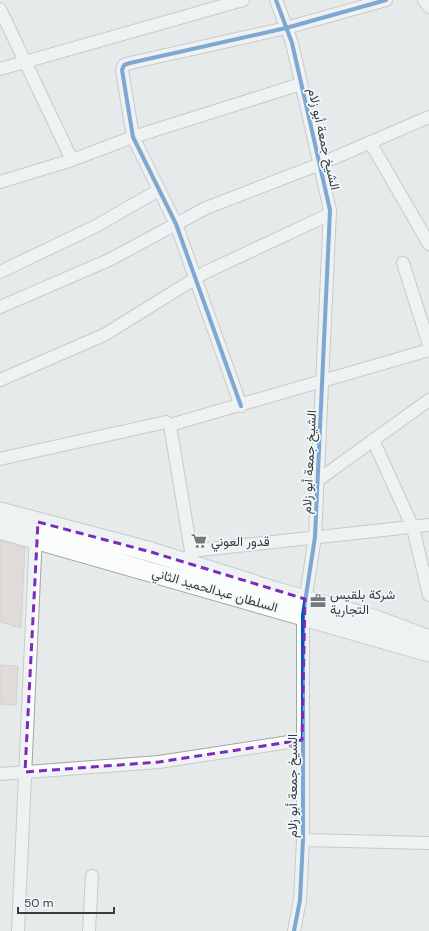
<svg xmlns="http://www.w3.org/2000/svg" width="429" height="931" viewBox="0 0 429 931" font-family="'DM Sans',Vazirmatn,sans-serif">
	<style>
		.building { fill: #d7c9c4; stroke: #b6b7b7 }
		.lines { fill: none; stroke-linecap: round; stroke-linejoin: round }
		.street-casing { stroke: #a3a6a6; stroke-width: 14 }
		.primary-casing { stroke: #a3a6a6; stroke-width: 21 }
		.street { stroke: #fbfcfc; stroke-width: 12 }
		.primary { stroke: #fbfcfc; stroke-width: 19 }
		.cycleway-casing { stroke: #f1f9fb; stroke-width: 6 }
		.cycleway { stroke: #0057b8; stroke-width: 4 }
		.marked { fill: none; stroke: #7b2cbf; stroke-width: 3; stroke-dasharray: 8 5; stroke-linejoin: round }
		.labels { text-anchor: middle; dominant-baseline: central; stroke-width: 3.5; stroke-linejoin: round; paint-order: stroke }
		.street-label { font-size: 13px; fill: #393c3c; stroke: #f1f9fb }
		.poi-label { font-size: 13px; fill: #393c3c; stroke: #f1f9fb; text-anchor: start }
	</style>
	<rect width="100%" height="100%" fill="#e6eaeb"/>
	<g class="building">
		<polygon points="0,540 25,548 21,628 0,622"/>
		<polygon points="0,665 18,666 16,705 0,704"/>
	</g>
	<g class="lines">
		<defs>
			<g id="street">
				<polyline points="276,0 292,43 330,210 315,537 303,615 303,840 300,900 294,931"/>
				<polyline points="424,0 429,7"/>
				<polyline points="0,9 72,160 133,137 301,84"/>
				<polyline points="0,69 243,0"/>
				<polyline points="370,142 429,244"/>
				<polyline points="0,182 72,160"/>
				<polyline points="403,263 429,345"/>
				<polyline points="0,272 96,226 159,190"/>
				<polyline points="0,307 109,260 206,208 320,164 429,117"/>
				<polyline points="0,380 104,335 204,273 330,214"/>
				<polyline points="241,406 176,224 133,137 122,70 124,65 130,63 286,28 386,0"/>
				<polyline points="170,425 429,350"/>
				<polyline points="373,440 413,528 429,595"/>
				<polyline points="0,459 166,422 170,425 191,551 191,566"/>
				<polyline points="318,480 429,400"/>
				<polyline points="191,551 429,525"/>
				<polyline points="0,774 159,762 302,740"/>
				<polyline points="303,840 429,843"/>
				<polyline points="18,931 36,533"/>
				<polyline points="89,931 92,876"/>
			</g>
			<g id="primary">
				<polyline points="0,512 151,552 277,592 376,620 429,640"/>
				<polyline points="0,529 429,652"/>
			</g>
		</defs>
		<use href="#street" class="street-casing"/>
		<use href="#primary" class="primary-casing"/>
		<use href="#street" class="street"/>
		<use href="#primary" class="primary"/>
		<defs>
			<g id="cycleway">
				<polyline points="276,0 292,43 330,210 315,537 303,615 303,840 300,900 294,931"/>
				<polyline points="241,406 176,224 133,137 122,70 124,65 130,63 286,28 386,0"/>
			</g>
		</defs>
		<use href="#cycleway" class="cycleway-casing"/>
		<use href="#cycleway" class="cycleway"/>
	</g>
	<path d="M0 0H429V931H0ZM38,522l113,30 154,47 -3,141 -143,22 -134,10z" fill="#e6eaeb" fill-opacity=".55" fill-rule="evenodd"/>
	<path class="marked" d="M38,522l113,30 154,47 -3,141 -143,22 -134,10z"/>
	<defs>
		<symbol id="supermarket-bare" viewBox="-9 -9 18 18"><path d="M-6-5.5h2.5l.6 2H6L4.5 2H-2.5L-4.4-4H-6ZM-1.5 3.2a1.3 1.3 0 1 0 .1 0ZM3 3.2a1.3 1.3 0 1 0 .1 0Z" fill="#767979" stroke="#f1f9fb" stroke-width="2.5" paint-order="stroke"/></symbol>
		<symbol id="office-bare" viewBox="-9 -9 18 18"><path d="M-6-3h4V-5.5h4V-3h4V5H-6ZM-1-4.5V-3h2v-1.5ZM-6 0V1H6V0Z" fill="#767979" stroke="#f1f9fb" stroke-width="2.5" paint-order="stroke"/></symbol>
	</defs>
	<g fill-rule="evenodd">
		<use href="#supermarket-bare" x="188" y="530" width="22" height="22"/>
		<use href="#office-bare" x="307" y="590" width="22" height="22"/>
	</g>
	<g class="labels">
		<g class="street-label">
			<text transform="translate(324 139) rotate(77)">الشيخ جمعة أبو زلام</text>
			<text transform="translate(309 462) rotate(-87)">الشيخ جمعة أبو زلام</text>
			<text transform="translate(215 590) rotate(16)">السلطان عبدالحميد الثاني</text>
			<text transform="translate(292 786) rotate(-90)">الشيخ جمعة أبو زلام</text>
		</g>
		<g class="poi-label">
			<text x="211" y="541">قدور العوني</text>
			<text x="330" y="594">شركة بلقيس<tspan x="330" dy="15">التجارية</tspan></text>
		</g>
	</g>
	<path d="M18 907v6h96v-6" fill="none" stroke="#393c3c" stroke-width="2"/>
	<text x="24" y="907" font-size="12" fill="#393c3c" stroke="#f1f9fb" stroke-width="3" paint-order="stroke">50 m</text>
</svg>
